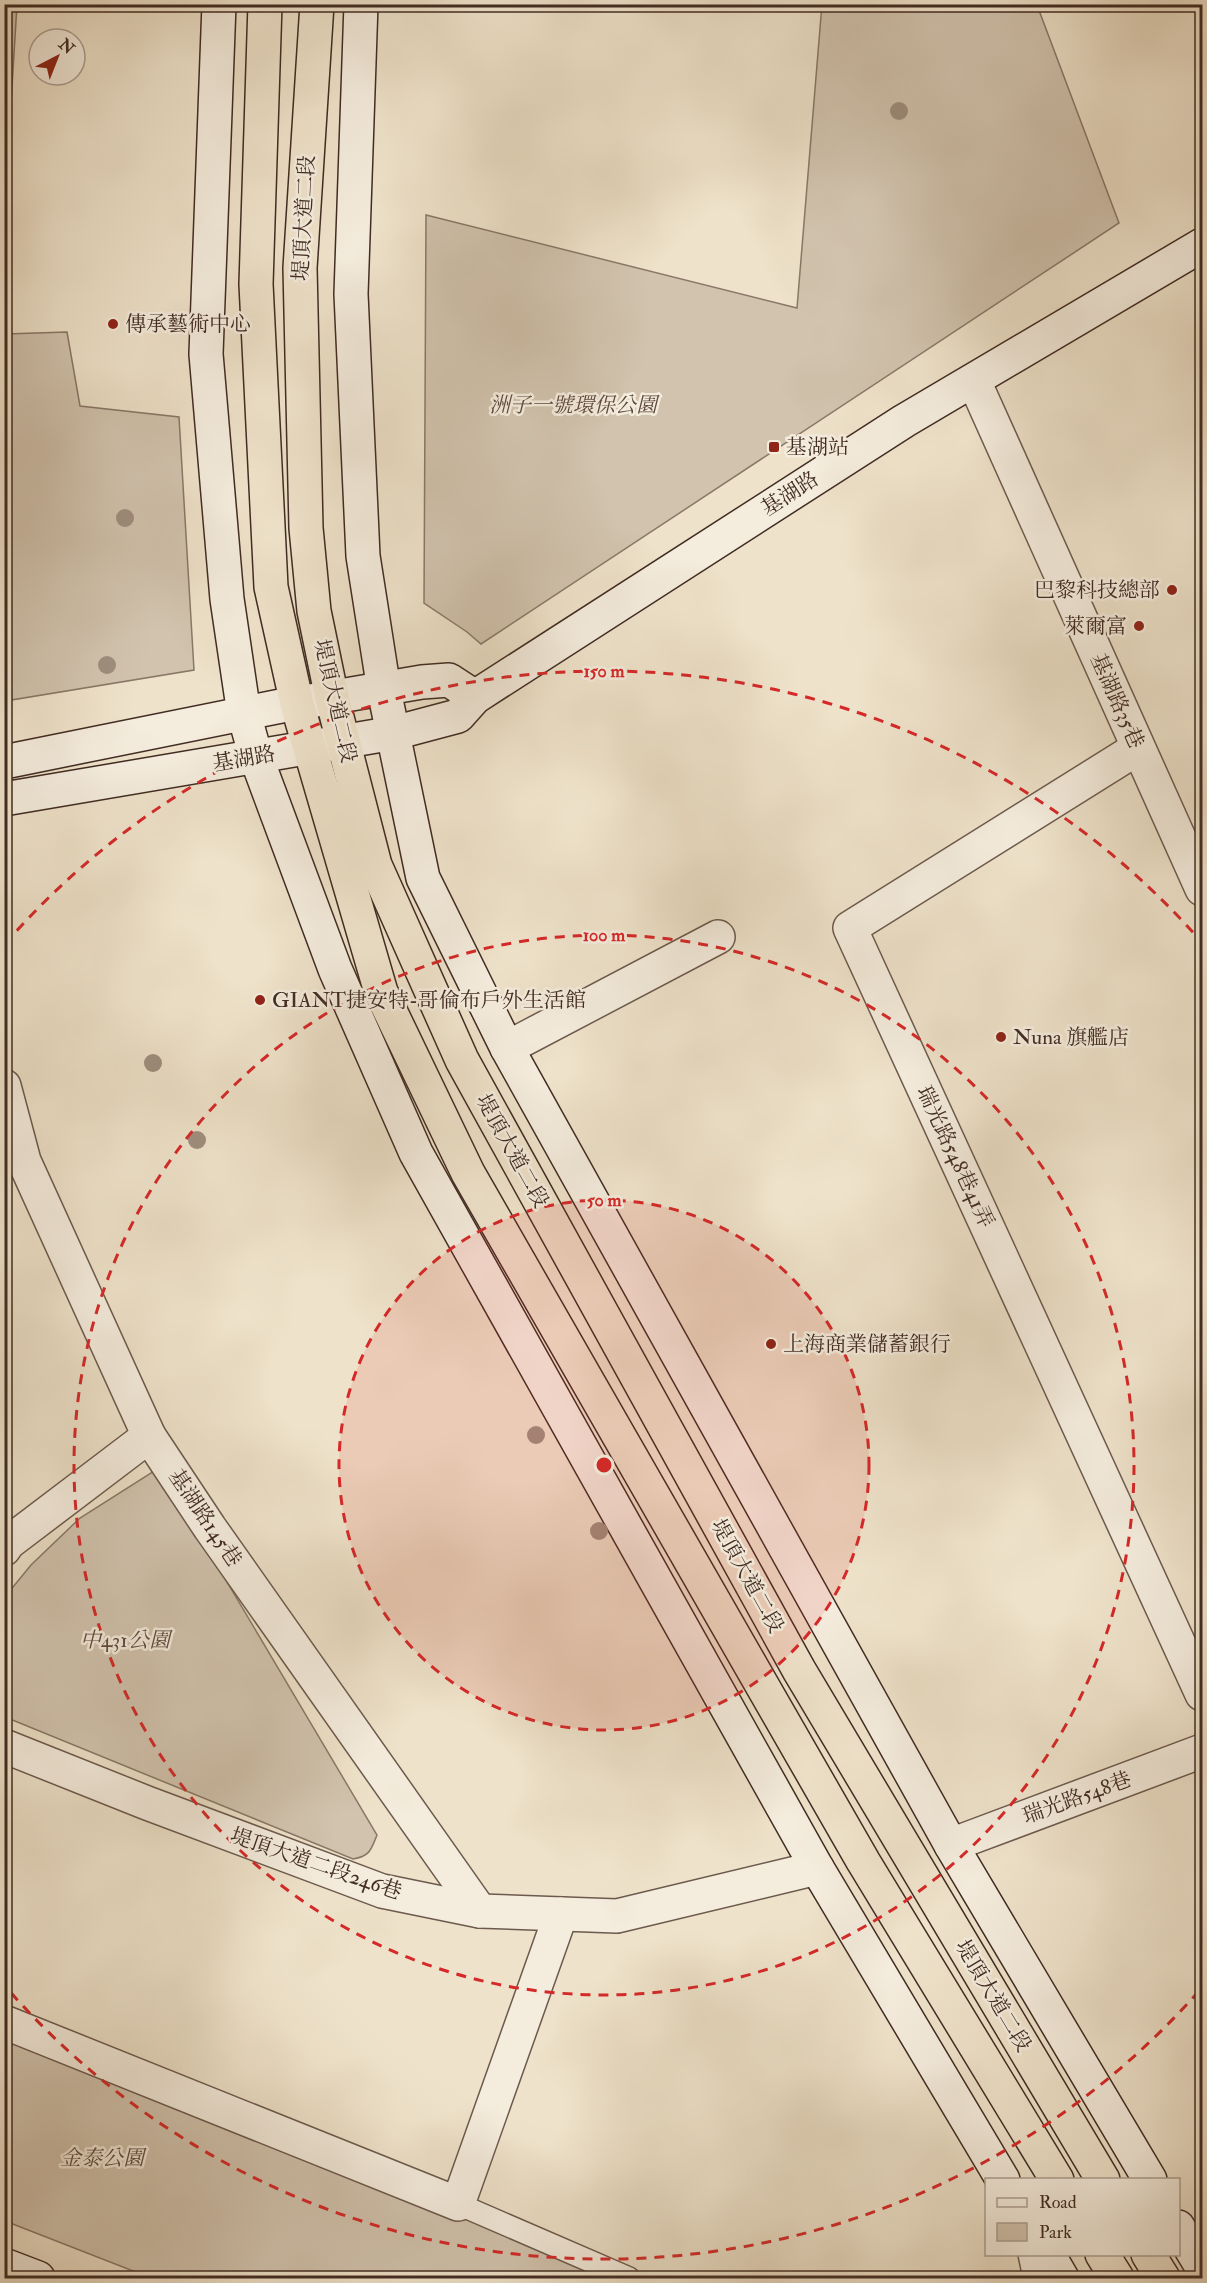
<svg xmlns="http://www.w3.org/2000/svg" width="1207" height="2283" viewBox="0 0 1207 2283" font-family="'IM FELL Double Pica','Noto Serif TC',serif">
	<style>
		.green { fill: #d1c3ae; stroke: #897868; stroke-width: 1.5 }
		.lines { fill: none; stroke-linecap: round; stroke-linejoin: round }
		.lane-casing { stroke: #6c5a4d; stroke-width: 24 }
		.street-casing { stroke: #6c5a4d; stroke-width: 36 }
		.secondary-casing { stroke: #412c23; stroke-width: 36 }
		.highway-casing { stroke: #412c23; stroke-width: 36 }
		.lane { stroke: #f4ecdd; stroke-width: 21 }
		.street { stroke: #f4ecdd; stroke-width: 33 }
		.secondary { stroke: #f4ecdd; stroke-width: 33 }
		.highway { stroke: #eee2ca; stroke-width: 33 }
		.tree { fill: #9f8e7e }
		.ring { fill: none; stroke: #d62828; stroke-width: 3; stroke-dasharray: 10 8 }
		.poi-dot { fill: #8f2418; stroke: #f4ecdd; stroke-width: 2 }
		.labels { text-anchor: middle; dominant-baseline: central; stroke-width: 5; stroke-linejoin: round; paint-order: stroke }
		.street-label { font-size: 21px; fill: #412c23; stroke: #f4ecdd }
		.poi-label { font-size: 21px; fill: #412c23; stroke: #f4ecdd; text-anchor: start }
		.park-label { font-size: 21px; font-style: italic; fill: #5e4a3f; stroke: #f4ecdd }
		.centre { fill: #d62828; stroke: #f4ecdd; stroke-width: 3 }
		.ring-label { font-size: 18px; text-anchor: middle; font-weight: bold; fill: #d62828; stroke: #f4ecdd; stroke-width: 5; stroke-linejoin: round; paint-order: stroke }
	</style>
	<rect width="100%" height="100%" fill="#eee2ca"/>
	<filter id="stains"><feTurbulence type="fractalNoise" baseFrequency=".00333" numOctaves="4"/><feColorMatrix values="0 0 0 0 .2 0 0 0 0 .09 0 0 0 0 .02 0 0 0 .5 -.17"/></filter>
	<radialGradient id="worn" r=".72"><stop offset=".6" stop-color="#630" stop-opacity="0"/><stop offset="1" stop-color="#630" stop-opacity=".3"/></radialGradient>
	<g class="green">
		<polygon points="5,4 17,5 5,201 4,5"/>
		<polygon points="822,4 1037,5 1119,223 481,644 467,632 424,603 426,215 797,308"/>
		<polygon points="67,332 80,406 179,417 194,670 5,701 5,334"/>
		<path d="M154,1471l9,3 214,361c-6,15 -7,21 -24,24l-348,-142 -1,-119 27,-33 49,-47z"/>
		<polygon points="4,2015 639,2278 151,2278 5,2221"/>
	</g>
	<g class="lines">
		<defs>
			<g id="lane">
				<polyline points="458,2204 629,2278"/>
				<polyline points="1029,2254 1034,2278"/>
			</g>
			<g id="street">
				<polyline points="974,381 1202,889"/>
				<polyline points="1138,748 850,928 1202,1694"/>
				<polyline points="507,1048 718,937"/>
				<polyline points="4,1086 24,1161 149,1436 210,1528 480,1911"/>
				<polyline points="4,1549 8,1543 149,1436"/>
				<polyline points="4,1746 147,1803 382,1891 480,1911 617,1916 817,1868"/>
				<polyline points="951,1845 1202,1751"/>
				<polyline points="4,2022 458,2204 561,1914"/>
			</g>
			<g id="secondary">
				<polyline points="219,4 206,354 227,599 244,714 256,757 335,969 416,1153 817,1868 1003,2180"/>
				<polyline points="361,4 351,294 363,556 384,690 423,878 507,1048 951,1845 1150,2180"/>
				<polyline points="4,762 281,706 422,682 449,680 475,697"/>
				<polyline points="4,799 394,733 458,716 475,697 904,421 1202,245"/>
				<polyline points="1178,2227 1202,2267"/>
				<polyline points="1048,2254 1062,2278"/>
				<polyline points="4,2265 38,2278"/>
			</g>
			<g id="highway">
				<polyline points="265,4 256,284 271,587 297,704 381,992 468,1173 863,1861 1057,2180"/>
				<polyline points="317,4 300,268 306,528 314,611 332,698 375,865 462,1060 799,1670 1103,2180"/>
				<polyline points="1102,2254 1117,2278"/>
				<polyline points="1148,2254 1163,2278"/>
			</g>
		</defs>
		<use href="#lane" class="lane-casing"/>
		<use href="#street" class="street-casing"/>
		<use href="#secondary" class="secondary-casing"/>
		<use href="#highway" class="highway-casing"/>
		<use href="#lane" class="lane"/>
		<use href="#street" class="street"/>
		<use href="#secondary" class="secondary"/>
		<use href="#highway" class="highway"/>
	</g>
	<g class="tree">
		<circle cx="899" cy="111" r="9"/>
		<circle cx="125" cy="518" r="9"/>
		<circle cx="107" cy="665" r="9"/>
		<circle cx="153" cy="1063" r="9"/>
		<circle cx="197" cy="1140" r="9"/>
		<circle cx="536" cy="1435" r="9"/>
		<circle cx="599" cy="1531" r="9"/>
	</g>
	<circle cx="604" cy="1465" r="265" fill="#d62828" fill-opacity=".12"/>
	<g class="ring">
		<circle cx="604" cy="1465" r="265"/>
		<circle cx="604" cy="1465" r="530"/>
		<path d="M1199 1991A794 794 0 0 1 5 1986M5 944A794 794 0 0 1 1199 939"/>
	</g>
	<g class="poi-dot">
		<circle cx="113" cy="324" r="6"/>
		<rect x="768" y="441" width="12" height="12" rx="3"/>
		<circle cx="1172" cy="590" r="6"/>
		<circle cx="1139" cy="626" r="6"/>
		<circle cx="260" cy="1000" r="6"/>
		<circle cx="1001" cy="1037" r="6"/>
		<circle cx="771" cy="1344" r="6"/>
	</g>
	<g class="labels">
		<g class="street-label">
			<text transform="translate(304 218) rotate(-87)">堤頂大道二段</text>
			<text transform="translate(790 494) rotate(-33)">基湖路</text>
			<text transform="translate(335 701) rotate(77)">堤頂大道二段</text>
			<text transform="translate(1117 701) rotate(66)">基湖路35巷</text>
			<text transform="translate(244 759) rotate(-10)">基湖路</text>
			<text transform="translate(512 1151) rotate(61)">堤頂大道二段</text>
			<text transform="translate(955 1157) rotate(65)">瑞光路548巷41弄</text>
			<text transform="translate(205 1518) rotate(56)">基湖路145巷</text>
			<text transform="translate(747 1576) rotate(61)">堤頂大道二段</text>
			<text transform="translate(1077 1798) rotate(-20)">瑞光路548巷</text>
			<text transform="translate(316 1864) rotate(19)">堤頂大道二段246巷</text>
			<text transform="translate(993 1996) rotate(59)">堤頂大道二段</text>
		</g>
		<g class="poi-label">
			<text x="125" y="324">傳承藝術中心</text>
			<text x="786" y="447">基湖站</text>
			<text x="1160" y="590" text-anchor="end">巴黎科技總部</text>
			<text x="1127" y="626" text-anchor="end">萊爾富</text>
			<text x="272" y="1000">GIANT捷安特-哥倫布戶外生活館</text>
			<text x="1013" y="1037">Nuna 旗艦店</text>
			<text x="783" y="1344">上海商業儲蓄銀行</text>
		</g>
		<g class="park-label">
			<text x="573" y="405">洲子一號環保公園</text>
			<text x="125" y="1640">中431公園</text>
			<text x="102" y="2158">金泰公園</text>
		</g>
	</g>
	<circle cx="604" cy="1465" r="9" class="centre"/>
	<g class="ring-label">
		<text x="604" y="677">150 m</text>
		<text x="604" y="941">100 m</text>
		<text x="604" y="1206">50 m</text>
	</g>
	<rect width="1207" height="2283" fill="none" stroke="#eee2ca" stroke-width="24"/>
	<rect x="6" y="6" width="1195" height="2271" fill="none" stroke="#412c23" stroke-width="3"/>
	<rect x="12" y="12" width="1183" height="2259" fill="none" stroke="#412c23" stroke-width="1.5"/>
	<rect x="985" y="2178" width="195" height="78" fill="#f4ecdd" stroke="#ac9f93" stroke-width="1.5"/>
	<rect x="997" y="2198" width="30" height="9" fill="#f4ecdd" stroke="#ac9f93" stroke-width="1.5"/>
	<text x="1039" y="2208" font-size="18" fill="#412c23">Road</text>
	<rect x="997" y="2223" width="30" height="18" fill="#d1c3ae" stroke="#ac9f93" stroke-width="1.5"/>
	<text x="1039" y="2238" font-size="18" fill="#412c23">Park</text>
	<g transform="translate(57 57) rotate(42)"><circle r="28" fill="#f4ecdd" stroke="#ac9f93" stroke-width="1.5"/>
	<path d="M0-4.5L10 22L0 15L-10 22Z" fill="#8f2418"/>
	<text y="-9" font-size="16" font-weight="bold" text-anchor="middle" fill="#412c23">N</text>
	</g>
	<rect width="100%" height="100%" filter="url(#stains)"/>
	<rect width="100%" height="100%" fill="url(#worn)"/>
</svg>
